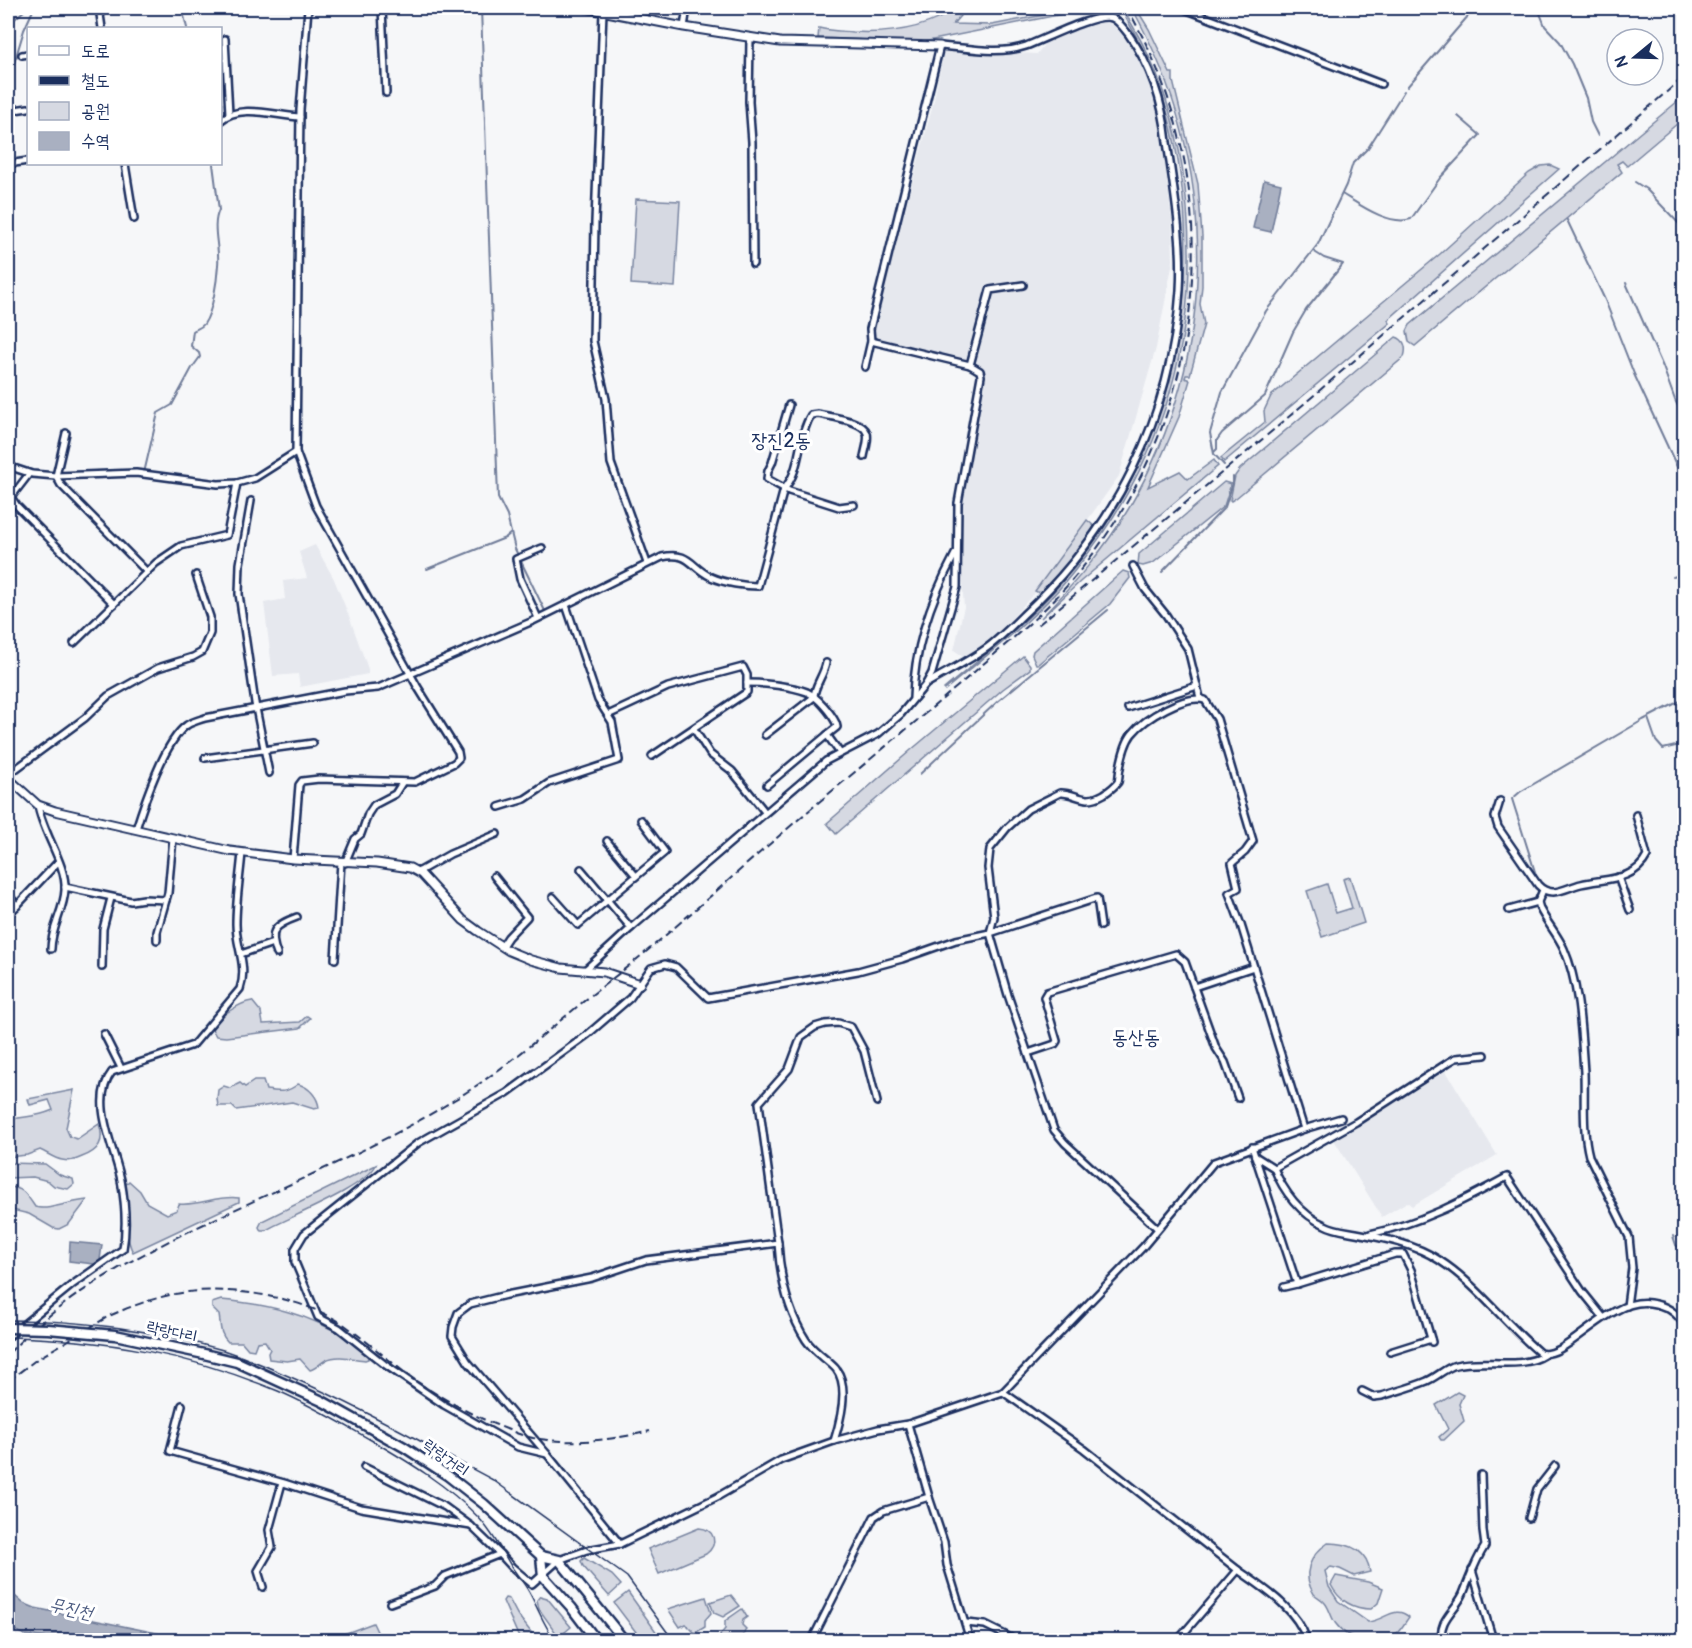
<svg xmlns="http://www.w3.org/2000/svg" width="1692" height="1648" viewBox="0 0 1692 1648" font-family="Pangolin,'Poor Story',sans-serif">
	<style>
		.built { fill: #e6e8ee }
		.green { fill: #d6d9e2; stroke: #7884a0; stroke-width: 1.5 }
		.water { fill: #a9b0c1; stroke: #707c99; stroke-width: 1.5 }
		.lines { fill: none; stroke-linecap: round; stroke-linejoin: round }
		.stream { stroke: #707c99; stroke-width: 2 }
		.minor-casing { stroke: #1b2f5e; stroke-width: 10 }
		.tertiary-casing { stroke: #1b2f5e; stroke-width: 11 }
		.primary-casing { stroke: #1b2f5e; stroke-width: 13 }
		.minor { stroke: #fff; stroke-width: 5 }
		.tertiary { stroke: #fff; stroke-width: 7 }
		.primary { stroke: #fff; stroke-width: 8 }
		.tram { stroke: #1b2f5e; stroke-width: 1.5 }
		.rail { stroke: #1b2f5e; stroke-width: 2; stroke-dasharray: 9 4.5; stroke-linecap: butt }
		.primary-bridge-casing { stroke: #1b2f5e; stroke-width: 13; stroke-linecap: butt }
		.primary-bridge { stroke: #fff; stroke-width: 8 }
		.labels { text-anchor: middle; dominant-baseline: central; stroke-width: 6; stroke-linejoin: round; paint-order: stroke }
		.street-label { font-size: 16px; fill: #1b2f5e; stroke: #fff }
		.water-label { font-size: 18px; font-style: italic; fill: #4d5c81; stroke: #fff }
		.quarter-label { font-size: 20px; fill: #1b2f5e; stroke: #fff }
	</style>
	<rect width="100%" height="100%" fill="#f6f7f9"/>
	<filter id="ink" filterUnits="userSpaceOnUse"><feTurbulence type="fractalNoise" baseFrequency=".0167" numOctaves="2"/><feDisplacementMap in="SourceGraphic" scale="12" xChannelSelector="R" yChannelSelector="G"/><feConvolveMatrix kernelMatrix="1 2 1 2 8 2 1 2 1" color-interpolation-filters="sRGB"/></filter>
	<g filter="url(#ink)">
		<g class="built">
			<polygon points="1104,20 1115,27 1128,41 1143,65 1158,106 1172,218 1173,261 1156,348 1119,476 1039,588 992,640 965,658 954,650 964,607 960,555 962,494 985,375 982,366 878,342 874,337 873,332 933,104 944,51 946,49 1037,54 1047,41 1059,34"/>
			<polygon points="315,545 334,579 349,616 368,669 368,674 300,687 298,674 273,676 264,603 285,599 283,581 307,578 299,552"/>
			<polygon points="1446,1071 1497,1155 1412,1206 1407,1202 1382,1217 1334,1140"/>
		</g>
		<g class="green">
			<path d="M956,8h11l-14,16 39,1 87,-17h14l-170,34 -105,-4 1,-10c11,3 22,3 33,4 37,2 74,-2 104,-24z"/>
			<path d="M1121,8h1c12,19 23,39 32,60 19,44 29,92 33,140 12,137 -28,260 -115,366 -36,45 -83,79 -127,116l-1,-1c38,-32 79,-63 112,-100 121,-131 159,-321 107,-491 -7,-21 -17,-42 -27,-62 -5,-10 -11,-18 -15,-28z"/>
			<path d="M1132,8h4l13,21 21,44h3v8l25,103 4,52v50l-2,18 4,20 -14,51h-4l-1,3 5,2 -11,37 -31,70 32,-16 8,8 26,-19 4,6 -137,115 -40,37c33,-34 64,-69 88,-110 91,-157 91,-342 3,-500z"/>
			<polygon points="1684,96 1684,118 1627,166 1622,161 1617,164 1622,172 1415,346 1409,342 1407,331 1410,325"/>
			<polygon points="1550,165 1559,169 1388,320 1390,323 1224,462 1221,458 1265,422 1264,411 1271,396 1440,254 1529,173 1541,166"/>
			<polygon points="636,199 680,201 675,287 631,284"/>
			<path d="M1396,337c9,3 11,11 8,20l-168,141 -5,3 -1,-1 5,-24 5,-7z"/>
			<polygon points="1224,482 1231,484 1224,506 1153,563 1143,566 1138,565 1139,554"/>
			<polygon points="1087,520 1094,526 1092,532 1046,590 1041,594 1035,591"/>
			<polygon points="1123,571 1129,573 1130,578 1110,604 1038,664 1036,664 1032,655 1033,651"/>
			<polygon points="1023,656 1030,665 1030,669 1003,689 836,834 827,823 911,750"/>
			<polygon points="1350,877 1364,923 1322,937 1307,891 1327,884 1336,913 1352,908 1343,879"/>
			<path d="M252,1001l9,11 2,12 37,-2 7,-6 3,2 -10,10 -74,9 -10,-1 -4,-7c3,-11 29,-27 40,-28z"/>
			<path d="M254,1081h9l3,9c14,2 21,3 32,-6 11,3 20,13 21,24l-5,1 -22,-7 -56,8 -4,-4h-14l-1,-7 1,-9 6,-4 6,2 10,-5 5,4z"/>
			<path d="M74,1090l-8,38 4,9 7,2 22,-15c6,17 0,27 -17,33 -7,3 -12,5 -20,3 -7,-1 -15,-7 -22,-10l-13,5 -19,2v-43l5,5c16,-3 24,-2 40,-9l-4,-10 -19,5 -2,-6z"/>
			<polygon points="8,1163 45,1164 60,1175 73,1179 74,1184 68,1189 54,1186 48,1181 33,1177 8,1178"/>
			<path d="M376,1165c-11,23 -87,52 -112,66h-3l-2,-4 3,-6z"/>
			<path d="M129,1181l11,10 7,12 20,11 10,-4 2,-6c21,2 39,-9 60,-6v4l-106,50c-8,-12 -8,-51 -8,-67z"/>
			<path d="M8,1187c15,0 19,8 27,20 14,4 36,-6 52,-7l-18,24 -10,5 -6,-1 -24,-14 -21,-5z"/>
			<path d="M221,1300c46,4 89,14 129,40 7,5 17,9 18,19l-3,1c-12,-1 -27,-6 -39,0 -6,3 -9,8 -16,10l-10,-11 -13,2 -18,-2 -1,-6 2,-4 -5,-8 -8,1 -3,8 -6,-1 -6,-7h-14c-9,-9 -7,-16 -9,-27l-7,-7v-5z"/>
			<polygon points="1457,1392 1463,1395 1459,1404 1464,1421 1444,1440 1441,1440 1439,1437 1448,1429 1436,1405"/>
			<path d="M699,1528c16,1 20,16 7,26l-47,20 -11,-25z"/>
			<path d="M1328,1543c21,0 39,6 42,29l-16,4 -14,-7 -9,-2 -6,4 4,16 9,14 30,21c16,-1 27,-18 41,-5 -3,4 -7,11 -11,15 -20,14 -48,11 -62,-8 -5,-6 -6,-15 -11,-21 -3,-4 -8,-6 -11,-9 -13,-20 -4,-39 14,-51z"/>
			<polygon points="584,1558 612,1575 621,1585 609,1596 583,1566 581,1561"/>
			<path d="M1336,1576l32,6 15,6 -5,15 -7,6c-17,0 -32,-8 -40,-24z"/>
			<polygon points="628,1592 662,1640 642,1640 614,1603"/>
			<polygon points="731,1595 740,1606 723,1617 714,1613 710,1602"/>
			<polygon points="540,1596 547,1598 571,1627 559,1637 539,1609 537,1600"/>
			<polygon points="706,1597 711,1613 705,1620 705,1627 695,1633 686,1624 680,1627 668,1609"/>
			<polygon points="505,1598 509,1599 517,1614 537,1640 520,1640 503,1601"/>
			<polygon points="742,1609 747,1617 743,1620 742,1625 746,1629 741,1640 721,1640 720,1635 725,1629 725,1621"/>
			<polygon points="373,1623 381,1640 328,1640"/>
		</g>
		<g class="water">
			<polygon points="1264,180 1281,184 1271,232 1253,228"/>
			<polygon points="70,1242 102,1245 100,1260 94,1264 69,1261"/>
			<polygon points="8,1590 23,1603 35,1608 152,1632 183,1640 62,1640 25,1635 8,1627"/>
		</g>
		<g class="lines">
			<g class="stream">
				<polyline points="182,8 187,28"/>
				<polyline points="481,8 498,498 507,516 515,549 545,611"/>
				<polyline points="1538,8 1545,26 1560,42 1572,64 1586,98 1591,122 1598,136"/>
				<polyline points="8,25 27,8"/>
				<polyline points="8,83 24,30 34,8"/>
				<polyline points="1407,87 1475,8"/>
				<polyline points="1635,182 1646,189 1684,229"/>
				<path d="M1342,194c18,11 47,32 69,25l29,-41 40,-43 -22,-19"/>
				<polyline points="1567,220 1605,300 1634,374 1684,482"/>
				<polyline points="1626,283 1663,367 1675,400 1684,418"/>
				<polyline points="1214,452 1217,449 1217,440 1222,433 1265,396 1293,332 1306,310 1343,264 1324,258 1313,251"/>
				<polyline points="1224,465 1214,454 1210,433 1222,392 1266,311 1318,244 1346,185 1353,163 1368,148 1404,91"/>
				<path d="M144,473l14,-60 14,-8 20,-37 8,-11 -1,-4 -8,-7 2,-15c3,-2 8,-3 11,-7 9,-13 13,-43 14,-59 2,-18 -7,-38 1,-55l-6,-46"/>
				<polyline points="427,569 505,538 511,533"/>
				<polyline points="1162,572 1225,507 1233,483 1233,477"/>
				<polyline points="1673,577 1684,574"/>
				<polyline points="1683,652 1684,662"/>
				<polyline points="1648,718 1656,741 1663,749 1684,744"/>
				<polyline points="920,774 997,702 1108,610"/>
				<polyline points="1536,875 1512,799 1520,792 1643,720 1684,699"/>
				<polyline points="1673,1236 1676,1245 1684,1253"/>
			</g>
			<defs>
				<g id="minor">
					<polyline points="99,8 102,28"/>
					<polyline points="382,8 386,93"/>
					<polyline points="1182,8 1381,84"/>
					<polyline points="603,11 595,222 593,341 606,399 611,463 647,563"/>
					<polyline points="684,27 687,8"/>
					<polyline points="750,38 749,102 752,142 753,264"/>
					<polyline points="225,39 229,114"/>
					<polyline points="22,55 28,54"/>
					<polyline points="8,111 28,108"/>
					<path d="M220,121c20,-18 56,-5 80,-4"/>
					<polyline points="8,164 28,161"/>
					<polyline points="125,164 134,219"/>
					<polyline points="970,365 990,290 1023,285"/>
					<path d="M865,367l6,-26 -1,-12 70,-283c27,2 60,9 86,0 17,-6 71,-34 86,-28 7,3 12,11 17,17 22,31 34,69 38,107 7,49 16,98 13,148 -8,126 -65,240 -157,325 -11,11 -23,23 -35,32 -19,14 -42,25 -62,37"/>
					<polyline points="789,405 772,463 768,471 767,479 789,491 839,507 854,505"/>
					<polyline points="66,433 56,476 61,485 147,572"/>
					<polyline points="8,466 32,474 56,476 136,473 218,484 237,483 255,478 296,452 300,110 308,8"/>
					<polyline points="8,488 12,499 17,506 114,604"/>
					<polyline points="12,496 29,474"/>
					<polyline points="251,501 240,564 239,594 255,703 269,773"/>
					<polyline points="1133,566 1145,589 1166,615 1188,649 1200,698"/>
					<polyline points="538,618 520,579 516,559 542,548"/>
					<polyline points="74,643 156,563 181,546 227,535 237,483"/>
					<path d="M747,683c17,0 44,3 60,9 11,5 24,21 29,31l1,4 -10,8 13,18"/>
					<path d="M913,698c1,-51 18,-99 42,-144"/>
					<polyline points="1128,708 1197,686"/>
					<polyline points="608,715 668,687 743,667 747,675 747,692 652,756"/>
					<polyline points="694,729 710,754 732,771 765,812"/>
					<path d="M765,735l49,-38c0,-11 10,-22 12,-34"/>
					<polyline points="205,758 313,743"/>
					<polyline points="8,780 13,771 85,718 108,696 158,668 193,657 202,652 210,633 210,617 196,575"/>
					<polyline points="767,785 827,735"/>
					<path d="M1500,801l-5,16 3,10 40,58c13,14 27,3 43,-1 24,-6 53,-2 66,-28l-11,-41"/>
					<path d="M38,805c4,27 29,60 27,85 -1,20 -14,38 -14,59"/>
					<polyline points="499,807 525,799 549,783 619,760 612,722 598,700 566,605"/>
					<path d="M136,829c8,-26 29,-89 51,-104 5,-3 12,-5 18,-7l140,-27 33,-3 155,-67 129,-64c28,-6 28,10 49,20 13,6 34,9 47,9l26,-97c18,-20 13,-52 27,-74l7,-1c12,3 45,6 49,19 2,7 -2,17 -3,24"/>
					<polyline points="607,841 636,876"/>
					<polyline points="293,859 299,785 302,781 319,779 415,782 454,763 459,758 458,752 417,686 316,506 296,452"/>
					<polyline points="345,863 355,839 361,834 368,814 374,805 395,794 402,783"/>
					<polyline points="581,869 631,928"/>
					<polyline points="418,872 450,854 497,834"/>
					<polyline points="494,876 527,917 508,937 502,946"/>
					<polyline points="1618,877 1630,910"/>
					<polyline points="65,887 131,901 144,899 166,900"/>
					<path d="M1543,890l-5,12 2,7c7,14 18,26 24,40 16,37 17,83 20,123 1,28 -2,57 5,84l40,81 3,31 -5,38"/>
					<polyline points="8,894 17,906"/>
					<polyline points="553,897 578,925 665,852 641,820"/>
					<polyline points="1509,910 1538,902"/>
					<polyline points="8,915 58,862"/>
					<polyline points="157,940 157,932 168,893 173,838"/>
					<polyline points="241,954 273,943"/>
					<path d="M277,954c-9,-24 -2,-29 20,-37"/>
					<polyline points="335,959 341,862"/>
					<polyline points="102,967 103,929 111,898"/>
					<polyline points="586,969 631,928 826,761 878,734 901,714 926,684 932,673 957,587 958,503 981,376 980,371 970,365 871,341"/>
					<polyline points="1194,987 1254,967"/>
					<polyline points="104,1034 121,1068"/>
					<polyline points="1028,1053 1055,1044 1057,1041 1044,997 1047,992 1176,954 1185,962 1216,1048 1225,1062 1238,1098"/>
					<polyline points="1304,1129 1341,1118"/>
					<polyline points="1252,1147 1297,1284 1395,1254 1403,1254 1411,1270 1432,1342"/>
					<polyline points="1255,1156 1274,1168 1356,1122 1449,1062 1456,1058 1485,1055"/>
					<path d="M1274,1168c9,23 27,47 51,57 9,5 21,6 31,8 27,5 59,11 83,27 39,25 66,64 101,93 26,8 67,-56 110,-50 15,2 27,9 34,22"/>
					<path d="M1370,1234c51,-11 91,-32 137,-57l75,114 21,26"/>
					<path d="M778,1243c2,34 10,69 28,97 8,12 21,19 30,29 14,18 4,53 -2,72"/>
					<polyline points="1284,1287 1297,1284"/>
					<path d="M8,1337l64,-52 51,-36c4,-22 2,-47 -2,-69 -6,-31 -32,-79 -9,-108l81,-27 47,-56c8,-23 -4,-42 -4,-65 0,-24 4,-48 6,-71"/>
					<polyline points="1390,1352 1431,1339"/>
					<path d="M1362,1391l12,6 8,-1c15,-5 31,-9 45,-15 10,-4 18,-13 29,-16 27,-7 66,5 88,-10"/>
					<polyline points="1003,1392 1084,1449 1238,1570 1178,1640"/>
					<polyline points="182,1405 170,1451 284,1483 361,1508 471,1526"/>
					<polyline points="547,1454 518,1447 444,1405 384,1364 339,1328 318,1317 295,1262 295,1249 304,1234 418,1143 507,1093 587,1035 630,998 651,968 665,964 676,967 708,998 858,971 902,959 956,940 990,933 1097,898 1101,926"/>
					<polyline points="364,1467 445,1507 471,1526 500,1554"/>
					<polyline points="929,1497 944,1542 947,1565 970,1640"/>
					<polyline points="1529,1518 1537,1489 1555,1466"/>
					<polyline points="620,1544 547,1454 468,1362 452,1336 453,1327 458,1313 470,1304 506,1295 592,1278 646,1260 778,1243 759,1103 789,1069 801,1037 815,1027 825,1024 838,1023 851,1027 864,1051 877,1102"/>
					<path d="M1238,1570c27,19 58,38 69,70"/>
					<polyline points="1472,1570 1493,1640"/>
					<polyline points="263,1587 258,1571 272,1547 269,1530 282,1483"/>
					<path d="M390,1603l45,-17 10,-10 55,-22 12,13 20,17 27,-24 28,-10 33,-6 97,-47 64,-37 53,-19 44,-12 30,-5 95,-32 140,-145 71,-85 90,-33 -63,-204 -12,-32 9,-5 -6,-25 13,-11 8,-11 -36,-122 -12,-19c-20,-6 -60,18 -73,34 -7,9 -10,23 -12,34 -1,4 -1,11 -2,14 -3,4 -11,10 -14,12 -21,12 -28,-2 -44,-1l-32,16 -21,19 -17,21 -2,19 6,49 -4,16 18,62 46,135 11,13 93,86"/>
					<polyline points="966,1623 985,1625 1015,1640"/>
					<polyline points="812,1640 874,1517 883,1511 929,1497 908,1424"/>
					<path d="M1442,1640c-4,-20 13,-29 21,-46 7,-17 12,-33 22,-48l-2,-15 -2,-56"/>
				</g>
				<g id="tertiary">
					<polyline points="586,8 684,27 780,42 940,46"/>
					<polyline points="8,778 38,805 55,811 230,851 293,859 377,863 410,868 421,874 463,920 478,931 509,951 531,960 561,968 604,972 640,984"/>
				</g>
				<g id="primary">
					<polyline points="322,1401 404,1447 447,1475 484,1504 541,1556 559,1560 624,1640"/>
					<polyline points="541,1556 543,1576 571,1607 596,1640"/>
				</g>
			</defs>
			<use href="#minor" class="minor-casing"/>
			<use href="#tertiary" class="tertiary-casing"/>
			<use href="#primary" class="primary-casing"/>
			<use href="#minor" class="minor"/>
			<use href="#tertiary" class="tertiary"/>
			<use href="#primary" class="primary"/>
			<g class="tram">
				<path d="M8,1320c72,0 145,10 215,30 21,7 43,16 63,25 71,30 139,69 207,105l134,97 46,63"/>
				<path d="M8,1337c96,2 181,17 270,54 33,14 63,32 93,49 38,22 76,45 107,77 14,15 23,32 33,49 6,9 13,17 18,26 9,16 15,34 26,48"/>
			</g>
			<g class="rail">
				<polyline points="1038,625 1277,427 1684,77"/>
				<path d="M8,1354c59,-63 134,-101 211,-137 79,-37 161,-71 235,-117 45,-27 84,-61 124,-94 23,-19 46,-36 69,-55 44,-37 88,-77 132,-115 64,-55 130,-108 194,-163 34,-30 70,-59 99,-93 73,-85 115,-191 120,-302 5,-96 -17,-188 -65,-270"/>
				<path d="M8,1381l29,-22 72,-43c25,-11 52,-21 79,-24 48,-6 117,6 158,34 26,19 50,41 76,59 23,15 47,28 72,39 13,5 25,11 39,14 39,7 79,2 117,-7"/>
			</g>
			<defs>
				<polyline id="primary-bridge" points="8,1328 48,1329 115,1335 204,1354 237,1362 322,1401"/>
			</defs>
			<use href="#primary-bridge" class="primary-bridge-casing"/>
			<use href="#primary-bridge" class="primary-bridge"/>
		</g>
	</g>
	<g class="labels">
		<g class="street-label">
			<text transform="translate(172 1332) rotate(12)">락랑다리</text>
			<text transform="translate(446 1458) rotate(35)">락랑거리</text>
		</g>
		<g class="water-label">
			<text transform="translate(71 1609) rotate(13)">무진천</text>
		</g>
		<g class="quarter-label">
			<text x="781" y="440">장진2동</text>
			<text x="1136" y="1037">동산동</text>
		</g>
	</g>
	<rect width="1692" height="1648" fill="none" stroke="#fff" stroke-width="30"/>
	<rect x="15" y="15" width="1662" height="1618" fill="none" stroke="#1b2f5e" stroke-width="2" filter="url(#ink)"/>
	<rect x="27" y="27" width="195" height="138" fill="#ffffff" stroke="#a4acbf" stroke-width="1.5"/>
	<rect x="39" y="46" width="30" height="9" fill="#ffffff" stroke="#a4acbf" stroke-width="1.5"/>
	<text x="81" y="57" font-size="18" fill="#1b2f5e">도로</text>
	<rect x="39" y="76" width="30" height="9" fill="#1b2f5e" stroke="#a4acbf" stroke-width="1.5"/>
	<text x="81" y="87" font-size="18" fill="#1b2f5e">철도</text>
	<rect x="39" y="102" width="30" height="18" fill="#d6d9e2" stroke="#a4acbf" stroke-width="1.5"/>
	<text x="81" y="117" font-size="18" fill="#1b2f5e">공원</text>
	<rect x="39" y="132" width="30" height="18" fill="#a9b0c1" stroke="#a4acbf" stroke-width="1.5"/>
	<text x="81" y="147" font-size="18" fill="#1b2f5e">수역</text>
	<g transform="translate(1635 57) rotate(251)"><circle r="28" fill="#ffffff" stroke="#a4acbf" stroke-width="1.5"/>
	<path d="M0-4.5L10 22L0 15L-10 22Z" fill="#1b2f5e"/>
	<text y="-9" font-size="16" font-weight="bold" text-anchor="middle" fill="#1b2f5e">N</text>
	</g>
</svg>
